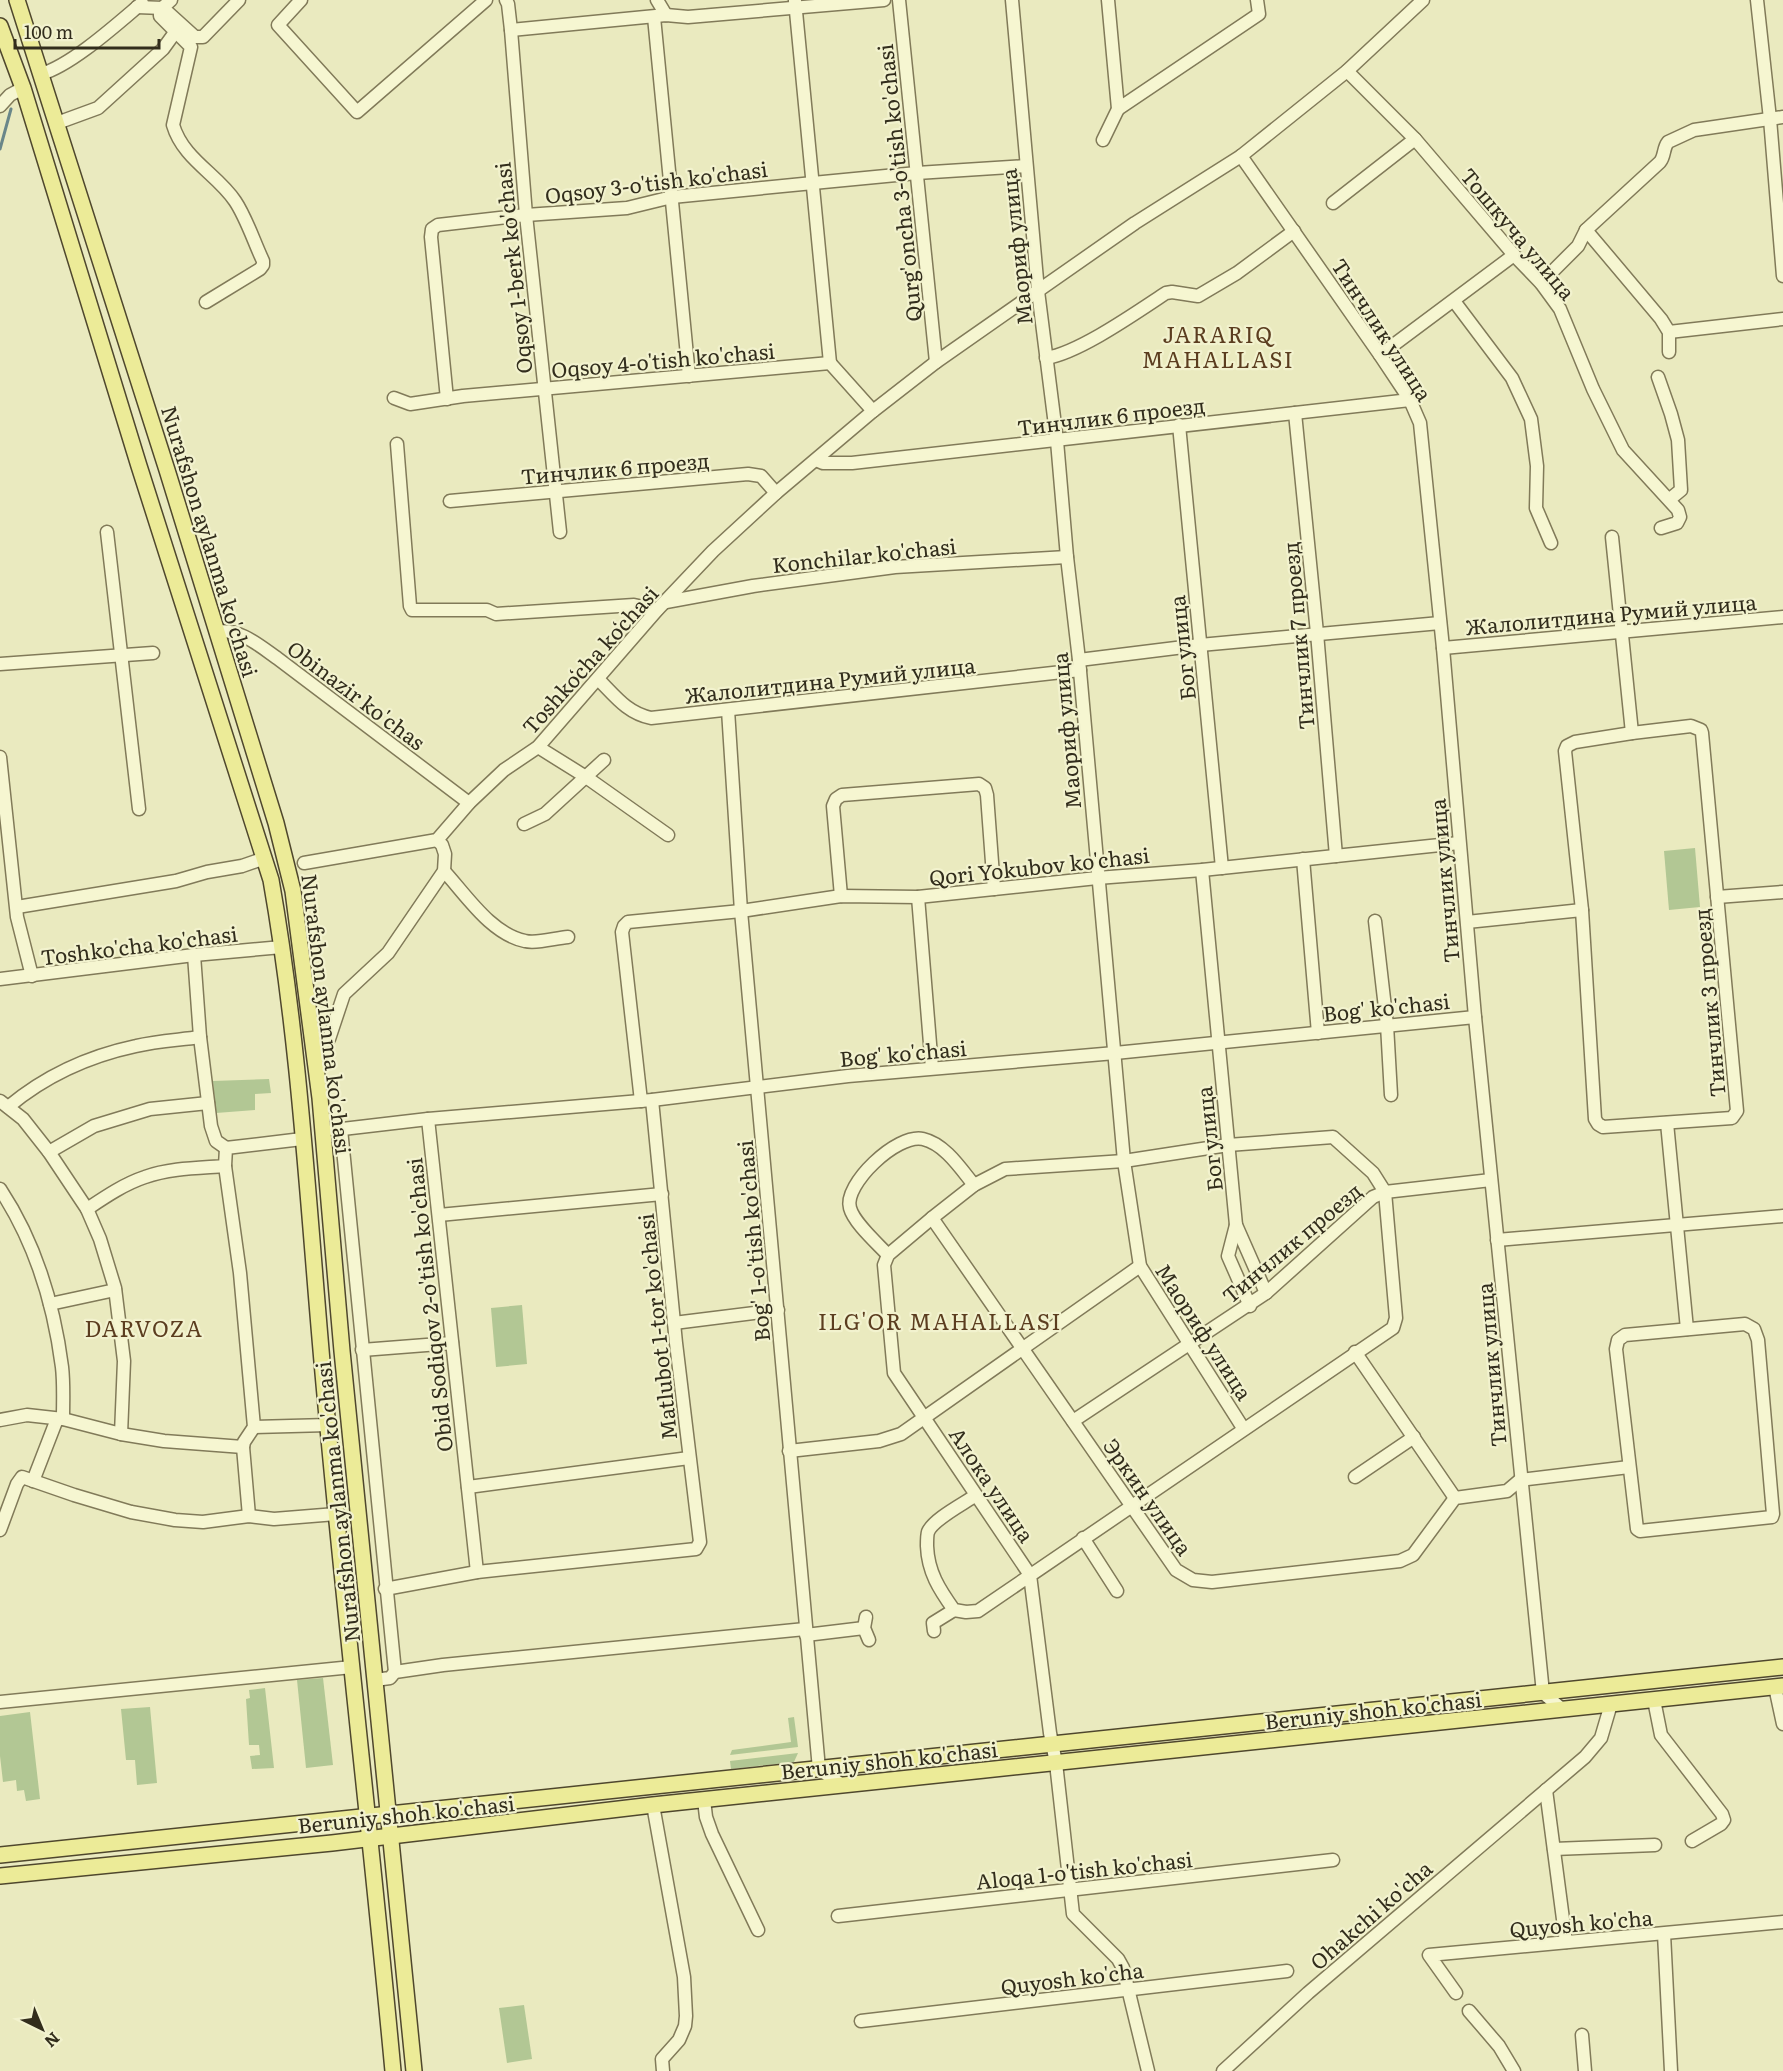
<svg xmlns="http://www.w3.org/2000/svg" width="1783" height="2071" viewBox="0 0 1783 2071" font-family="Literata,serif">
	<style>
		.green { fill: #b2c794 }
		.lines { fill: none; stroke-linecap: round; stroke-linejoin: round }
		.stream { stroke: #6a8789; stroke-width: 3 }
		.minor-casing { stroke: #817a59; stroke-width: 15 }
		.major-casing { stroke: #4f472d; stroke-width: 18 }
		.minor { stroke: #f6f6d1; stroke-width: 12 }
		.major { stroke: #eceb98; stroke-width: 15 }
		.labels { text-anchor: middle; dominant-baseline: central; stroke-width: 4.5; stroke-linejoin: round; paint-order: stroke }
		.street-label { font-size: 21px; fill: #322d1c; stroke: #f2f2ce }
		.neighbourhood-label { font-size: 22px; letter-spacing: 1.5px; fill: #5b3d1f; stroke: #f2f2ce }
	</style>
	<rect width="100%" height="100%" fill="#eaeabf"/>
	<g class="green">
		<polygon points="1695,848 1700,907 1669,910 1664,851"/>
		<polygon points="269,1079 271,1093 255,1094 255,1110 216,1113 213,1081"/>
		<polygon points="522,1305 527,1364 496,1367 491,1308"/>
		<polygon points="323,1678 333,1765 306,1768 297,1680"/>
		<polygon points="265,1688 274,1768 252,1769 250,1756 260,1755 259,1745 249,1745 246,1699 250,1698 249,1690"/>
		<polygon points="150,1707 157,1783 137,1785 135,1760 126,1760 121,1709"/>
		<polygon points="30,1712 40,1799 26,1801 24,1790 17,1791 16,1780 3,1782 0,1756 0,1716"/>
		<polygon points="794,1717 798,1747 730,1755 732,1750 791,1742 788,1718"/>
		<polygon points="798,1753 794,1762 731,1769 730,1761"/>
		<polygon points="524,2005 532,2059 507,2063 499,2008"/>
	</g>
	<g class="lines">
		<polyline class="stream" points="0,149 11,109"/>
		<defs>
			<g id="minor">
				<path d="M171,0l-11,10v6l31,31 -18,78c10,34 44,49 62,76 11,16 19,41 28,60v4l-3,4 -54,33"/>
				<polyline points="301,0 278,25 357,112 486,0"/>
				<polyline points="506,0 508,4 511,30 526,215 560,532"/>
				<polyline points="657,0 666,15"/>
				<polyline points="899,0 936,362"/>
				<polyline points="1012,0 1038,291 1057,441 1067,557 1079,660 1124,1161 1140,1266 1243,1428"/>
				<polyline points="1757,0 1770,119 1783,276"/>
				<polyline points="795,1 830,363"/>
				<polyline points="137,7 163,8 195,37 203,37 239,0"/>
				<polyline points="654,17 689,376"/>
				<polyline points="511,30 666,15 688,17 884,0"/>
				<polyline points="1347,71 1415,139 1514,255 1541,283 1560,309 1593,389 1623,450 1678,510 1680,517 1677,523 1661,528"/>
				<path d="M41,74c31,-9 76,-50 101,-71"/>
				<polyline points="0,106 10,95 23,88"/>
				<polyline points="1118,109 1259,14 1257,0"/>
				<polyline points="57,123 98,108 163,49 176,31"/>
				<polyline points="1103,140 1118,109 1108,0"/>
				<polyline points="1241,156 1380,355 1410,400 1420,423 1443,648 1475,1017 1543,1693 1562,1709"/>
				<polyline points="1333,203 1415,139"/>
				<polyline points="1586,230 1661,319 1669,332 1669,352"/>
				<path d="M1541,283l37,-37 8,-16 74,-68c5,-6 3,-14 8,-20l26,-12 89,-13"/>
				<polyline points="1454,301 1512,378 1531,419 1537,466 1536,508 1551,543"/>
				<polyline points="1669,332 1783,319"/>
				<polyline points="1380,355 1514,255"/>
				<path d="M1046,358c33,-5 91,-46 120,-65l6,-1 26,4 39,-23 57,-42"/>
				<polyline points="830,363 873,411"/>
				<polyline points="1658,377 1671,414 1678,440 1681,490 1670,499"/>
				<polyline points="394,398 410,404 463,396 830,363"/>
				<polyline points="447,399 431,237 432,229 438,225 526,215 627,208 672,197 813,183 917,173 1026,166"/>
				<polyline points="1295,413 1317,633 1336,856"/>
				<polyline points="1179,425 1222,868"/>
				<polyline points="397,444 410,606 412,610 487,610 496,614 634,605 657,610"/>
				<polyline points="816,460 823,463 852,463 1410,400"/>
				<polyline points="450,501 748,474 761,476 776,493"/>
				<polyline points="107,532 139,809"/>
				<polyline points="1612,537 1632,733"/>
				<polyline points="666,602 753,586 895,567 1067,557"/>
				<path d="M216,632c22,-5 44,14 61,26l192,145"/>
				<polyline points="1443,648 1783,617"/>
				<polyline points="1079,660 1200,645 1440,623"/>
				<polyline points="0,664 153,653"/>
				<path d="M598,679c17,17 29,34 53,39l429,-48"/>
				<polyline points="728,710 741,911 819,1769 842,1785"/>
				<polygon points="1691,726 1701,730 1702,733 1737,1111 1732,1118 1603,1127 1598,1124 1595,1119 1582,910 1565,751 1567,746 1575,742 1632,733"/>
				<polyline points="538,747 586,777 668,835"/>
				<polyline points="0,757 17,917 32,976"/>
				<polyline points="524,824 545,814 604,760"/>
				<polyline points="1303,859 1318,1033"/>
				<polyline points="304,863 437,840 469,803 504,770 538,747 657,610 713,551 776,493 873,411 936,362 1135,223 1241,156 1347,71 1423,0"/>
				<polyline points="1202,870 1236,1225 1266,1293"/>
				<path d="M444,871c22,24 47,63 81,70 12,3 30,-3 43,-4"/>
				<polyline points="841,896 833,806 836,799 842,795 979,784 985,788 987,795 994,889"/>
				<polyline points="918,897 932,1068"/>
				<polyline points="1717,897 1783,892"/>
				<polyline points="17,907 176,881 207,872 242,866 265,858"/>
				<polyline points="1375,921 1387,1025 1391,1095"/>
				<polyline points="1467,922 1582,910"/>
				<polyline points="194,955 200,1037 211,1126 216,1141 226,1148"/>
				<polyline points="0,979 194,955 282,947"/>
				<polyline points="329,1039 344,994 388,953 444,871 445,854 442,845 437,840"/>
				<polyline points="0,1101 23,1119 49,1152 87,1209 100,1239 115,1288 124,1361 121,1434"/>
				<polyline points="641,1101 622,932 624,926 628,922 741,911 841,896 918,897 1097,878 1202,870 1459,843"/>
				<path d="M8,1107c37,-31 81,-51 128,-61 21,-5 43,-6 64,-9"/>
				<polyline points="428,1119 477,1572"/>
				<polyline points="1667,1123 1687,1329"/>
				<polyline points="341,1129 395,1672"/>
				<polyline points="334,1130 428,1119 652,1100 848,1076 1115,1053 1475,1017"/>
				<polyline points="49,1152 94,1126 150,1109 208,1103"/>
				<polyline points="225,1166 240,1273 254,1427 244,1442 243,1447 249,1516"/>
				<path d="M0,1189c35,53 54,116 62,178 2,17 1,35 1,52"/>
				<path d="M87,1209c18,-12 37,-25 58,-32 25,-9 54,-9 80,-11l1,-18 76,-9"/>
				<polyline points="439,1215 662,1194"/>
				<polyline points="932,1218 1176,1570 1193,1580 1212,1582 1400,1561 1413,1555 1455,1498 1507,1491 1520,1480 1629,1467"/>
				<polyline points="1236,1225 1228,1256 1250,1306"/>
				<polyline points="1497,1240 1783,1216"/>
				<path d="M888,1255c-11,-12 -34,-32 -38,-47 -7,-23 47,-75 73,-69 22,5 38,30 51,46"/>
				<polyline points="50,1304 115,1290"/>
				<polyline points="674,1323 778,1310"/>
				<polygon points="1745,1324 1754,1329 1758,1340 1773,1514 1772,1517 1640,1531 1637,1529 1616,1349 1618,1340 1625,1335"/>
				<polyline points="362,1350 452,1343"/>
				<polyline points="1355,1352 1455,1498"/>
				<polyline points="0,1420 27,1415 63,1419 121,1434 164,1441 243,1447"/>
				<polyline points="1073,1421 1266,1293 1373,1197 1385,1192 1491,1180"/>
				<polyline points="254,1427 328,1425"/>
				<polyline points="789,1451 879,1441 901,1434 1140,1266"/>
				<polyline points="1355,1477 1414,1437"/>
				<polyline points="33,1481 57,1419"/>
				<polyline points="468,1487 689,1458"/>
				<path d="M976,1495c-11,8 -43,24 -48,37 -1,3 -1,11 -1,14 1,26 12,43 27,64l12,2 12,-1 415,-283 3,-10 -11,-126 -12,-19 -40,-36 -105,8 -104,16 -119,8 -31,16 -42,33 -44,37 -4,10 10,108 136,202 20,158 6,30 17,151 45,45 5,9 25,103"/>
				<polyline points="0,1530 17,1484 22,1477 74,1495 131,1512 175,1520 203,1522 249,1516 274,1519 336,1514"/>
				<polyline points="1083,1538 1117,1591"/>
				<polyline points="385,1589 477,1572 696,1549 700,1542 676,1343 652,1100"/>
				<polyline points="866,1617 864,1628 869,1640"/>
				<polyline points="934,1631 933,1623 954,1610"/>
				<polyline points="806,1635 864,1628"/>
				<polyline points="375,1680 390,1678 395,1672 443,1665 805,1629"/>
				<polyline points="1775,1687 1783,1724"/>
				<polyline points="1654,1700 1661,1735 1722,1814 1724,1820 1721,1824 1692,1841"/>
				<polyline points="0,1702 352,1667"/>
				<polyline points="1546,1790 1566,1942"/>
				<polyline points="704,1800 706,1817 712,1834 758,1930"/>
				<polyline points="653,1805 684,1977 686,2016 685,2026 679,2040 662,2059 663,2071"/>
				<polyline points="1554,1849 1655,1845"/>
				<polyline points="838,1916 1333,1860"/>
				<polyline points="1664,1934 1671,2071"/>
				<polyline points="1456,1993 1429,1955 1783,1922"/>
				<polyline points="1469,2011 1499,2046 1514,2071"/>
				<polyline points="861,2021 1287,1971"/>
				<polyline points="1582,2035 1585,2071"/>
				<polyline points="1223,2071 1308,1993 1585,1757 1601,1738 1611,1704"/>
			</g>
			<g id="major">
				<polyline points="17,0 167,470 276,823 293,891 320,1098 342,1351 414,2071"/>
				<path d="M0,26l23,62 116,378 132,414c30,170 38,343 54,515 20,225 47,450 68,676"/>
				<polyline points="0,1855 1783,1667"/>
				<polyline points="0,1876 332,1843 653,1805 1783,1686"/>
			</g>
		</defs>
		<use href="#minor" class="minor-casing"/>
		<use href="#major" class="major-casing"/>
		<use href="#minor" class="minor"/>
		<use href="#major" class="major"/>
	</g>
	<g class="labels">
		<g class="street-label">
			<text transform="translate(656 181) rotate(-7)">Oqsoy 3-o'tish ko'chasi</text>
			<text transform="translate(898 183) rotate(-96)">Qurg'oncha 3-o'tish ko'chasi</text>
			<text transform="translate(1519 233) rotate(50)">Тошкуча улица</text>
			<text transform="translate(1015 247) rotate(-96)">Маориф улица</text>
			<text transform="translate(512 268) rotate(-96)">Oqsoy 1-berk ko'chasi</text>
			<text transform="translate(1383 329) rotate(57)">Тинчлик улица</text>
			<text transform="translate(663 359) rotate(-5)">Oqsoy 4-o'tish ko'chasi</text>
			<text transform="translate(1111 415) rotate(-7)">Тинчлик 6 проезд</text>
			<text transform="translate(615 467) rotate(-5)">Тинчлик 6 проезд</text>
			<text transform="translate(211 541) rotate(73)">Nurafshon aylanma ko'chasi</text>
			<text transform="translate(864 554) rotate(-6)">Konchilar ko'chasi</text>
			<text transform="translate(1611 613) rotate(-5)">Жалолитдина Румий улица</text>
			<text transform="translate(1297 636) rotate(-95)">Тинчлик 7 проезд</text>
			<text transform="translate(1181 648) rotate(-96)">Бог улица</text>
			<text transform="translate(589 659) rotate(-48)">Toshkoʻcha koʻchasi</text>
			<text transform="translate(830 679) rotate(-6)">Жалолитдина Румий улица</text>
			<text transform="translate(357 694) rotate(37)">Obinazir ko'chas</text>
			<text transform="translate(1065 731) rotate(-95)">Маориф улица</text>
			<text transform="translate(1039 865) rotate(-6)">Qori Yokubov ko'chasi</text>
			<text transform="translate(1443 881) rotate(-95)">Тинчлик улица</text>
			<text transform="translate(139 944) rotate(-7)">Toshko'cha ko'chasi</text>
			<text transform="translate(1708 1003) rotate(-95)">Тинчлик 3 проезд</text>
			<text transform="translate(1386 1006) rotate(-6)">Bog' ko'chasi</text>
			<text transform="translate(328 1014) rotate(83)">Nurafshon aylanma ko'chasi</text>
			<text transform="translate(903 1052) rotate(-5)">Bog' ko'chasi</text>
			<text transform="translate(1208 1139) rotate(-96)">Бог улица</text>
			<text transform="translate(752 1241) rotate(-95)">Bog' 1-o'tish ko'chasi</text>
			<text transform="translate(1291 1242) rotate(-40)">Тинчлик проезд</text>
			<text transform="translate(428 1305) rotate(-96)">Obid Sodiqov 2-o'tish ko'chasi</text>
			<text transform="translate(656 1327) rotate(-96)">Matlubot 1-tor ko'chasi</text>
			<text transform="translate(1205 1331) rotate(57)">Маориф улица</text>
			<text transform="translate(1490 1365) rotate(-95)">Тинчлик улица</text>
			<text transform="translate(993 1484) rotate(56)">Алока улица</text>
			<text transform="translate(1149 1496) rotate(55)">Эркин улица</text>
			<text transform="translate(336 1502) rotate(-96)">Nurafshon aylanma ko'chasi</text>
			<text transform="translate(1373 1709) rotate(-6)">Beruniy shoh ko'chasi</text>
			<text transform="translate(889 1759) rotate(-6)">Beruniy shoh ko'chasi</text>
			<text transform="translate(406 1813) rotate(-6)">Beruniy shoh ko'chasi</text>
			<text transform="translate(1084 1869) rotate(-6)">Aloqa 1-o'tish ko'chasi</text>
			<text transform="translate(1370 1914) rotate(-41)">Ohakchi ko'cha</text>
			<text transform="translate(1581 1922) rotate(-5)">Quyosh ko'cha</text>
			<text transform="translate(1072 1977) rotate(-7)">Quyosh ko'cha</text>
		</g>
		<g class="neighbourhood-label">
			<text x="1218" y="333">JARARIQ<tspan x="1218" dy="25">MAHALLASI</tspan></text>
			<text x="940" y="1320">ILG'OR MAHALLASI</text>
			<text x="144" y="1327">DARVOZA</text>
		</g>
	</g>
	<g transform="translate(42 2029) rotate(137)" stroke="#f2f2ce" stroke-width="4.5" paint-order="stroke">
	<path d="M0-4.5L10 22L0 15L-10 22Z" fill="#322d1c"/>
	<text y="-9" font-size="16" font-weight="bold" text-anchor="middle" fill="#322d1c">N</text>
	</g>
	<path d="M15 39v9h144v-9" fill="none" stroke="#322d1c" stroke-width="3"/>
	<text x="24" y="39" font-size="18" fill="#322d1c" stroke="#f2f2ce" stroke-width="4.5" paint-order="stroke">100 m</text>
</svg>
